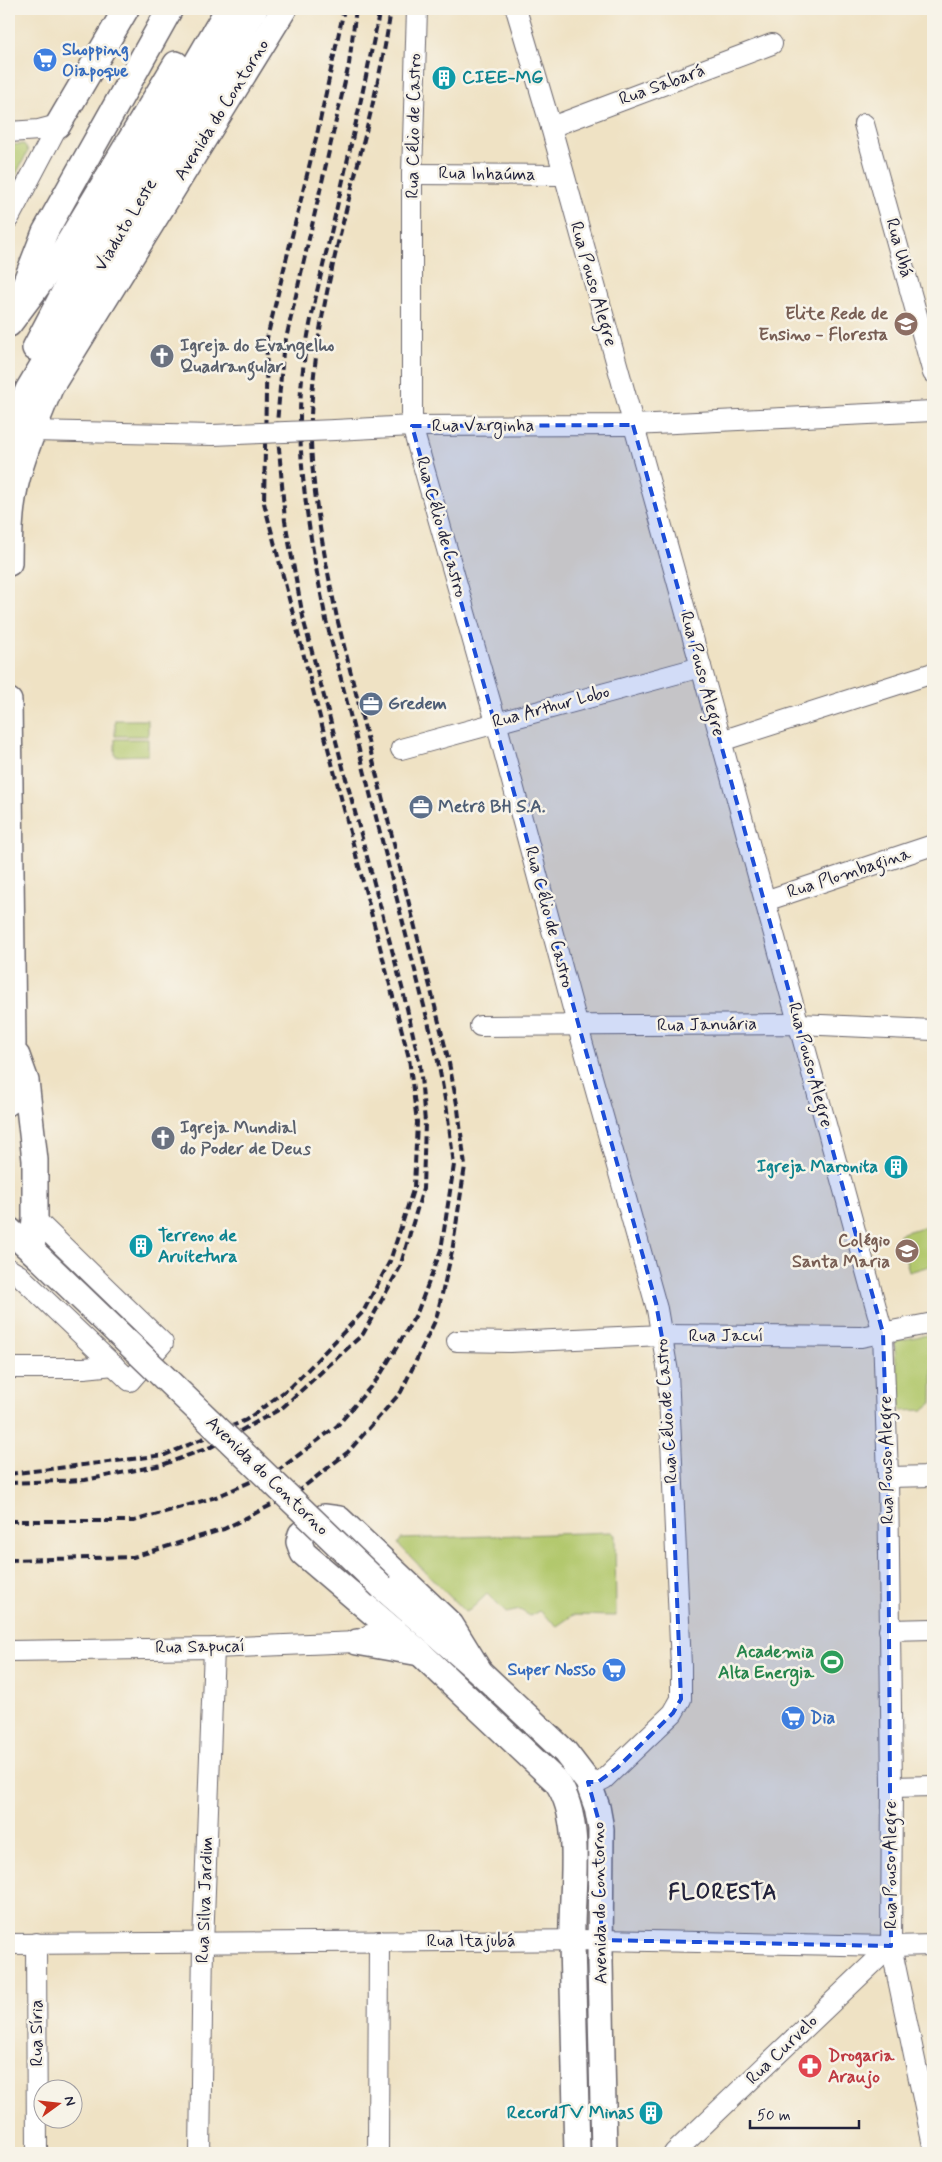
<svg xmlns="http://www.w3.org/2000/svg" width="942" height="2162" viewBox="0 0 942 2162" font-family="Mynerve,sans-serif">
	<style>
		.green { fill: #b2c86d; stroke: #6a7554 }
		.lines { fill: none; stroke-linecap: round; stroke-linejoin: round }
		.minor-casing { stroke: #6a656b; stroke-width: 22 }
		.major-casing { stroke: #6a656b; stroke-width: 28 }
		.minor { stroke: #fff; stroke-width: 20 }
		.major { stroke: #fff; stroke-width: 25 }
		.rail { stroke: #22223b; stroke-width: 4; stroke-dasharray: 8 4; stroke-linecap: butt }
		.minor-bridge-casing { stroke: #6a656b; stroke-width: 22; stroke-linecap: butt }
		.major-bridge-casing { stroke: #6a656b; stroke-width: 28; stroke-linecap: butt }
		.minor-bridge { stroke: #fff; stroke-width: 20 }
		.major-bridge { stroke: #fff; stroke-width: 25 }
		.marked { fill: #1d4ed8; fill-opacity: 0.2; stroke: #1d4ed8; stroke-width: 4; stroke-dasharray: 10 6; stroke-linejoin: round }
		.labels { text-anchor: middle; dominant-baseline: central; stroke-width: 5; stroke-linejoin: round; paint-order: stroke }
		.shop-label { font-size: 18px; font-weight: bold; fill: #366cbe; stroke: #f7f3e8; text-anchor: start }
		.culture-label { font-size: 18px; font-weight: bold; fill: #0d838f; stroke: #f7f3e8; text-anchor: start }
		.street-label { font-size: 18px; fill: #22223b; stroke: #f7f3e8 }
		.education-label { font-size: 18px; font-weight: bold; fill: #785e54; stroke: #f7f3e8; text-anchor: end }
		.worship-label { font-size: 18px; font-weight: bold; fill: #5b616d; stroke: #f7f3e8; text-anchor: start }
		.service-label { font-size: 18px; font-weight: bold; fill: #4e5e75; stroke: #f7f3e8; text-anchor: start }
		.leisure-label { font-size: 18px; font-weight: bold; fill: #27864d; stroke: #f7f3e8; text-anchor: end }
		.health-label { font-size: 18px; font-weight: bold; fill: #be3a42; stroke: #f7f3e8; text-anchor: start }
		.district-label { font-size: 22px; font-weight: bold; letter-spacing: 1px; fill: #22223b; stroke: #f7f3e8 }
	</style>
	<rect width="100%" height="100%" fill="#f7f3e8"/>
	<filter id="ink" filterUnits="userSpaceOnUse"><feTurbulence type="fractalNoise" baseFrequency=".02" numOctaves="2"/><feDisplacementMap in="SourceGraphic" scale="10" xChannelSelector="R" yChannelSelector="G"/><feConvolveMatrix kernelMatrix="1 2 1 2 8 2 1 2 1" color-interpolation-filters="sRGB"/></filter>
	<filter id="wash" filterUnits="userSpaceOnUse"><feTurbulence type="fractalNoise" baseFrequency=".0096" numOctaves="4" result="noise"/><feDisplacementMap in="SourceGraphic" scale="20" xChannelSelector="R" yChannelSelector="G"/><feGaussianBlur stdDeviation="1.12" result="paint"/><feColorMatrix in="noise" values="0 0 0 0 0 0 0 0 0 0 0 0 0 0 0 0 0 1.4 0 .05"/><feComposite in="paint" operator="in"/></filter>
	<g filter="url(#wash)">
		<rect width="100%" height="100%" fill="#efe2c4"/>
		<g class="green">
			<polygon points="24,144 28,151 9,188 9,145"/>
			<rect x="115" y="720" width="33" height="16"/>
			<polygon points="115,739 148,739 148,755 115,756"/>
			<polygon points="933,1224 933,1265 909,1272 899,1234"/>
			<polygon points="933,1334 932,1403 923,1410 901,1411 894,1341"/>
			<polygon points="611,1532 615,1535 616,1616 573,1615 557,1626 539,1611 530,1616 520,1610 506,1613 487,1594 470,1610 465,1612 398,1544 401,1539"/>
		</g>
	</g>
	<g filter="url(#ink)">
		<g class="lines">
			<defs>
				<g id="minor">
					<polyline points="417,9 412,174 412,426 496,722 578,1027 657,1309 668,1372 681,1666 681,1699 673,1713 604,1779 598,1782 588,1782"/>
					<polyline points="516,9 551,127 701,667 883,1333 888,1477 892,1787 891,1946 933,2146"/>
					<polyline points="864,124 933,373"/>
					<polyline points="551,127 772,44"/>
					<polyline points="9,132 39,130 58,125"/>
					<polyline points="412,174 563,175"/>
					<polyline points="9,218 58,125"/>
					<polyline points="335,430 412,426 633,425 933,411"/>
					<polyline points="32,431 213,435"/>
					<polyline points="721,741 933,673"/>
					<polyline points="401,749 701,667"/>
					<polyline points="765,901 933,845"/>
					<polyline points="480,1026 799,1024 933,1030"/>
					<polyline points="9,1269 19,1275 130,1381 163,1343 35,1219"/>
					<polyline points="457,1341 510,1342 662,1335 861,1337 933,1323"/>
					<polyline points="9,1368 84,1368 114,1365"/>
					<polyline points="888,1477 933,1476"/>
					<polyline points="889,1630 933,1629"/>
					<polyline points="9,1651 214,1648 357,1642 369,1635"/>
					<polyline points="892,1787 933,1786"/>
					<polyline points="36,1943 37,2153"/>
					<polyline points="9,1944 601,1940 891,1946 933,1945"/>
					<polyline points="200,2153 203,1944 214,1648"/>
					<polyline points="378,2153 379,1941"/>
					<polyline points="674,2153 891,1946"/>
				</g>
				<g id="major">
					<polyline points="58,125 126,9"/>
					<polyline points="21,294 45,232 170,9"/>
					<polyline points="9,324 63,252 176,64"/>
					<polyline points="35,348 71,279 228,9"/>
					<polyline points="9,446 11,426 28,390 255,9"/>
					<path d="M9,563c0,-27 1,-58 8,-84 8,-31 21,-61 33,-91l234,-379"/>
					<polyline points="9,701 13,1044 9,1102"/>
					<polyline points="17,1056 26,1081 35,1160 35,1219 32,1249"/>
					<polyline points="9,1230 40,1258"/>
					<polyline points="382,1587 480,1672 565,1752 588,1782 597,1807 601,1829 600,1962 604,2153"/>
					<polyline points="357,1642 420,1653"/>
					<path d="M480,1672l-29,-47 -112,-106 -15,-2 -23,17 -2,8 4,11 117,100 137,129c28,40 13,114 15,161 2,70 3,140 5,210"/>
				</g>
			</defs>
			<use href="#minor" class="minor-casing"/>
			<use href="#major" class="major-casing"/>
			<use href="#minor" class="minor"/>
			<use href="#major" class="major"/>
			<g class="rail">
				<polyline points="9,1474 165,1455 246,1420 292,1386 363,1312 390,1261 414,1187 417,1122 409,1058 264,503 267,338 318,130 344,9"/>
				<polyline points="9,1483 85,1480 162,1465 211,1447 282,1408 363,1334 400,1267 423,1189 425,1122 420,1065 403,991 304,622 285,521 277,424 283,352 349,64 356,9"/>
				<path d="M9,1521h125l82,-24 64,-28 57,-43 42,-49 38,-64 24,-63 13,-85 -7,-55 -9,-49 -112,-441c-13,-66 -26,-134 -26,-203 0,-66 19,-133 34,-197 16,-71 32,-141 46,-211"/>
				<path d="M9,1560l124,-3 91,-28 73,-37 51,-40 53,-60 35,-73 16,-67 13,-86 -7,-57 -10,-51 -111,-440c-13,-64 -28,-137 -26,-202 5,-138 61,-272 80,-407"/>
			</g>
			<defs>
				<polyline id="minor-bridge" points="213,435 335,430"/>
				<polyline id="major-bridge" points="41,1259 382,1587"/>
			</defs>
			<use href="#minor-bridge" class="minor-bridge-casing"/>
			<use href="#major-bridge" class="major-bridge-casing"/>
			<use href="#minor-bridge" class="minor-bridge"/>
			<use href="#major-bridge" class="major-bridge"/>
		</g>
	</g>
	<path class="marked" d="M633,425l250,908 5,144 3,469 -290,-6v-111l-13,-47h10l19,-14 56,-55 8,-14 -13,-327 -12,-69 -244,-877z"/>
	<defs>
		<symbol id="supermarket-disc" viewBox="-11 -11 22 22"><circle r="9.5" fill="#3f7fe0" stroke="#f7f3e8"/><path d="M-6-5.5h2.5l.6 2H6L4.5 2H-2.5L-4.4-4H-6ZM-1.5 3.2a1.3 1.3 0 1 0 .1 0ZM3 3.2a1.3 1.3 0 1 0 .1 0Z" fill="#fff"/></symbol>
		<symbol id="building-disc" viewBox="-11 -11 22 22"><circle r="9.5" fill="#0f9aa8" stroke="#f7f3e8"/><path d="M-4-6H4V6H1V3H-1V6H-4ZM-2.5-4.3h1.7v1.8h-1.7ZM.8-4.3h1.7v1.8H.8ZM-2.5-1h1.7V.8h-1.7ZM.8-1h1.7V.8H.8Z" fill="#fff"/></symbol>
		<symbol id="school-disc" viewBox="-11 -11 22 22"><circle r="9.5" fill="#8d6e63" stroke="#f7f3e8"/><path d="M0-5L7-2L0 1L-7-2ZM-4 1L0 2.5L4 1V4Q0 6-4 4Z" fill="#fff"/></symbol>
		<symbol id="church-disc" viewBox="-11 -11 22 22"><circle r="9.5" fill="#6b7280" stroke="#f7f3e8"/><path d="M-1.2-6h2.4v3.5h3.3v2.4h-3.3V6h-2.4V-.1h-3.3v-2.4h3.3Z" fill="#fff"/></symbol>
		<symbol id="office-disc" viewBox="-11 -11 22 22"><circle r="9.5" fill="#5c6f8a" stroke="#f7f3e8"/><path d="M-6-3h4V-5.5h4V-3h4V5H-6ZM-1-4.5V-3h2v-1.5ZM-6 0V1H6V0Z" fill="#fff"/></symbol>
		<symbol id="stadium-disc" viewBox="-11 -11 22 22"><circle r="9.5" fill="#2e9e5b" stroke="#f7f3e8"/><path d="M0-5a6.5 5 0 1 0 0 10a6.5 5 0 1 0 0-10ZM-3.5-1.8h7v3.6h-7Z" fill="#fff"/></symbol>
		<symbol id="pharmacy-disc" viewBox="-11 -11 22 22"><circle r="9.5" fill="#e0444e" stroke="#f7f3e8"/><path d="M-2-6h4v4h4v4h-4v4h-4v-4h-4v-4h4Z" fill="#fff"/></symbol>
	</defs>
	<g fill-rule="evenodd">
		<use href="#supermarket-disc" x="31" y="46" width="28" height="28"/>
		<use href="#building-disc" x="430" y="64" width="28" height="28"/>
		<use href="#school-disc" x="892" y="310" width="28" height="28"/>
		<use href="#church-disc" x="148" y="342" width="28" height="28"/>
		<use href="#office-disc" x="357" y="690" width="28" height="28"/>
		<use href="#office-disc" x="407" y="793" width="28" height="28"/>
		<use href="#church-disc" x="149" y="1124" width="28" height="28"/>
		<use href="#building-disc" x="882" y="1153" width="28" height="28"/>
		<use href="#building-disc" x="127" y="1232" width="28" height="28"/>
		<use href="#school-disc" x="893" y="1237" width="28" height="28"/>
		<use href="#stadium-disc" x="818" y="1648" width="28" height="28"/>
		<use href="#supermarket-disc" x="600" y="1656" width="28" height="28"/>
		<use href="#supermarket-disc" x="779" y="1704" width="28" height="28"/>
		<use href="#pharmacy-disc" x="796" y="2052" width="28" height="28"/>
		<use href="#building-disc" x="637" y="2099" width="28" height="28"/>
	</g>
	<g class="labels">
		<g class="shop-label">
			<text x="62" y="50">Shopping<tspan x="62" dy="21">Oiapoque</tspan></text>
			<text x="596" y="1670" text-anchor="end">Super Nosso</text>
			<text x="810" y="1718">Dia</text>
		</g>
		<g class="culture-label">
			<text x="462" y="78">CIEE-MG</text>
			<text x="878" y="1167" text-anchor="end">Igreja Maronita</text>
			<text x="158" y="1236">Terreno de<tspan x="158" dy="21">Aruitetura</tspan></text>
			<text x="634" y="2113" text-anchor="end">RecordTV Minas</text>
		</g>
		<g class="street-label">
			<text transform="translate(662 85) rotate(-20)">Rua Sabará</text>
			<text transform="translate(222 110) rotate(-58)">Avenida do Contorno</text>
			<text transform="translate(414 126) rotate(-89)">Rua Célio de Castro</text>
			<text transform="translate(487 174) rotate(1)">Rua Inhaúma</text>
			<text transform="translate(126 225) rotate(-59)">Viaduto Leste</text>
			<text transform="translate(899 248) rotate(75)">Rua Ubá</text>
			<text transform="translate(593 284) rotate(74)">Rua Pouso Alegre</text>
			<text x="483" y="426">Rua Varginha</text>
			<text transform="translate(441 527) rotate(74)">Rua Célio de Castro</text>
			<text transform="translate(702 674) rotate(75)">Rua Pouso Alegre</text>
			<text transform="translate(551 707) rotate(-15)">Rua Arthur Lobo</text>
			<text transform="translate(849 873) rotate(-18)">Rua Plombagina</text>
			<text transform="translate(549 917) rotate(75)">Rua Célio de Castro</text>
			<text transform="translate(707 1025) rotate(-1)">Rua Januária</text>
			<text transform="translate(810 1065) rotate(75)">Rua Pouso Alegre</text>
			<text x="726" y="1336">Rua Jacuí</text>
			<text transform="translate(667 1411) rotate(-94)">Rua Célio de Castro</text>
			<text transform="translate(887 1460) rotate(-91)">Rua Pouso Alegre</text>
			<text transform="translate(267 1476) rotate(44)">Avenida do Contorno</text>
			<text transform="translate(200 1647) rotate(-1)">Rua Sapucaí</text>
			<text transform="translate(891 1865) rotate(-90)">Rua Pouso Alegre</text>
			<text transform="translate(205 1900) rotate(-88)">Rua Silva Jardim</text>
			<text transform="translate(600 1903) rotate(-91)">Avenida do Contorno</text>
			<text x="471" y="1941">Rua Itajubá</text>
			<text transform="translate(37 2033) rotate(-90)">Rua Síria</text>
			<text transform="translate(782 2050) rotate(-44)">Rua Curvelo</text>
		</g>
		<g class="education-label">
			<text x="888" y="314">Elite Rede de<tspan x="888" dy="21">Ensino - Floresta</tspan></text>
			<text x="890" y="1241">Colégio<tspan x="890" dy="21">Santa Maria</tspan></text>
		</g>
		<g class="worship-label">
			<text x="180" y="346">Igreja do Evangelho<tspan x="180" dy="21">Quadrangular</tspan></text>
			<text x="180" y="1128">Igreja Mundial<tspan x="180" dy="21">do Poder de Deus</tspan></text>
		</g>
		<g class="service-label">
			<text x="388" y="704">Gredem</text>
			<text x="438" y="807">Metrô BH S.A.</text>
		</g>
		<g class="leisure-label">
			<text x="814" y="1652">Academia<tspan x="814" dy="21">Alta Energia</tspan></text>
		</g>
		<g class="health-label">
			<text x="828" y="2056">Drogaria<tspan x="828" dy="21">Araujo</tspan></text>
		</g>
		<g class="district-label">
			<text x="723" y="1893">FLORESTA</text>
		</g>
	</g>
	<rect width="942" height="2162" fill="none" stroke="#f7f3e8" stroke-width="30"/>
	<g transform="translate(58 2104) rotate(75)"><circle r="24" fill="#f7f3e8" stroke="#a29fa3"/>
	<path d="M0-4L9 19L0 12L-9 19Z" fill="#c8321e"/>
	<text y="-8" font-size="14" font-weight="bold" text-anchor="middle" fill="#22223b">N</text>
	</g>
	<path d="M750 2120v8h109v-8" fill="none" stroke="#22223b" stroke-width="2.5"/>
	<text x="757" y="2120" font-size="15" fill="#22223b" stroke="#f7f3e8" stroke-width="4" paint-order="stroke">50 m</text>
</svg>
